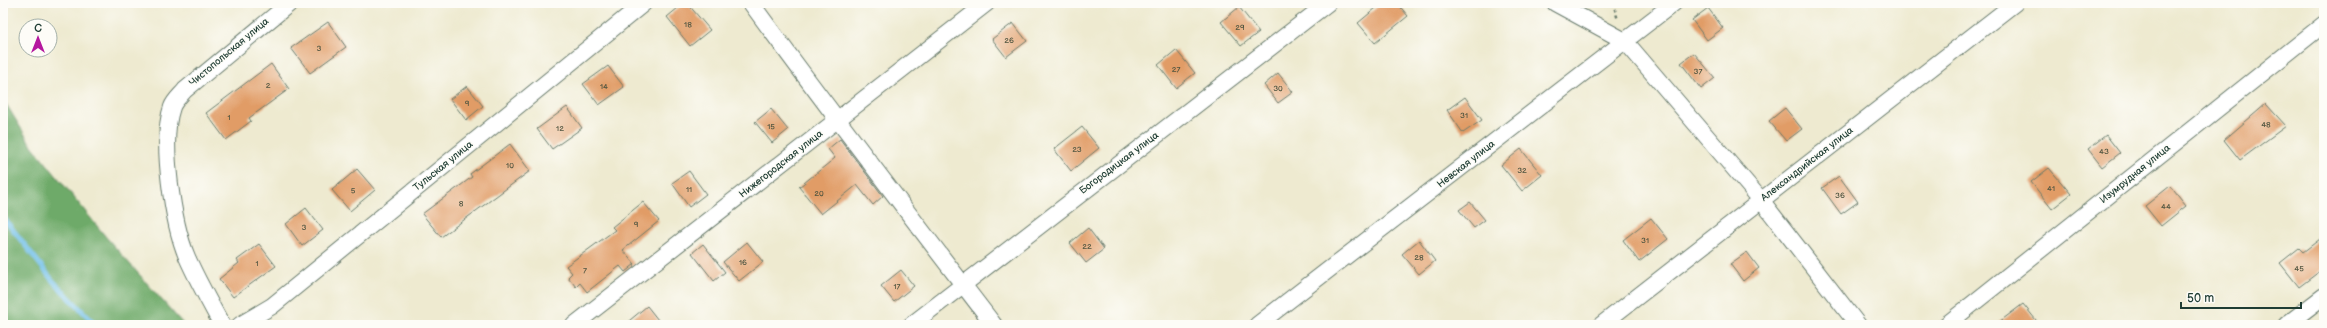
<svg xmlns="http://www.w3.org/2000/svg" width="2327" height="328" viewBox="0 0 2327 328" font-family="'Balsamiq Sans',sans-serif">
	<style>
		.forest { fill: #6eaa69; stroke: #46744e }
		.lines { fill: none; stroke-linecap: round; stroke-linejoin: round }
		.stream { stroke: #6ebfe9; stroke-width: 5 }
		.building { fill: #e19c66 }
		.minor-casing { stroke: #677a6b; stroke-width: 18 }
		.path { stroke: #677a6b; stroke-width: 2.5; stroke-dasharray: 3 3; stroke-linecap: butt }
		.minor { stroke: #fff; stroke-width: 16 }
		.labels { text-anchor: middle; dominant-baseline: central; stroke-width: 3; stroke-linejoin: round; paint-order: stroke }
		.number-label { font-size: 8px; fill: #505540 }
		.street-label { font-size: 10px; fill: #1f3d34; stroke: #fdfcf7 }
	</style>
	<rect width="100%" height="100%" fill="#fdfcf7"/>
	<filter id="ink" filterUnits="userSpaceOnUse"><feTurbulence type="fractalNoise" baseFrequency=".025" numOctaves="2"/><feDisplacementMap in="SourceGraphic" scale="8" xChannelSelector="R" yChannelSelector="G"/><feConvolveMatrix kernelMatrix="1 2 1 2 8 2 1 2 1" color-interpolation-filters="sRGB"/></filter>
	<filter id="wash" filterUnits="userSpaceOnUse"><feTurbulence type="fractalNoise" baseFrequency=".012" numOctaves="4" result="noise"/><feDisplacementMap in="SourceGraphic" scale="16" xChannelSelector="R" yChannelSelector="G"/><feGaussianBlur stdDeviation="0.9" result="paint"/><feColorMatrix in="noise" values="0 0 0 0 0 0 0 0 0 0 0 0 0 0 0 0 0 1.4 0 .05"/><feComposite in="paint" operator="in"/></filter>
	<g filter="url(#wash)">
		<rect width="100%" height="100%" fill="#eeead0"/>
		<polygon class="forest" points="3,99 30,143 106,237 184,325 3,325"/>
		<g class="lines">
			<polyline class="stream" points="3,217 53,281 96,325"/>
		</g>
		<g id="blocks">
			<g class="building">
				<polygon points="684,3 687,3 710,30 690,46 667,17"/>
				<polygon points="1382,3 1397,3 1408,16 1375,43 1358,23"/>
				<polygon points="1239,7 1259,32 1241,46 1221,22"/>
				<polygon points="1708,8 1723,28 1707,40 1692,20"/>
				<polygon points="328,22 346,47 310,73 291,48"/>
				<polygon points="1013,23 1027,41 1006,57 992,39"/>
				<polygon points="1176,50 1195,73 1176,88 1158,65"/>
				<polygon points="1694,53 1715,78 1701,89 1681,63"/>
				<polygon points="271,64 289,89 249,118 251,121 226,140 206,113"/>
				<polygon points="608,66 624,87 599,105 583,84"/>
				<polygon points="1278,73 1293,92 1278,103 1264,85"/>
				<polygon points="467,86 483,106 466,120 450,99"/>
				<polygon points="1465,97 1482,120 1463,133 1447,110"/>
				<polygon points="2266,104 2286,126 2240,160 2224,140"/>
				<polygon points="567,107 582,128 552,149 537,129"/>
				<polygon points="1785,108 1802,129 1786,141 1769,121"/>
				<polygon points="771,109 788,130 772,143 755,122"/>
				<polygon points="1082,127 1099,148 1071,171 1054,149"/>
				<polygon points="2106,135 2120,153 2102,167 2088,149"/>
				<polygon points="840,139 883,196 873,205 857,185 821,214 799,187 835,158 828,149"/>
				<polygon points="510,144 530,171 441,237 422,214 472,177 470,174"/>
				<polygon points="1521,149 1542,175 1522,191 1501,165"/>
				<polygon points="2049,168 2071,194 2052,209 2031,182"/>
				<polygon points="357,169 375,190 350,211 332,190"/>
				<polygon points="689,171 706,194 689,207 672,183"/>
				<polygon points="1839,176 1858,202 1841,214 1822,188"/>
				<polygon points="2170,186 2186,206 2161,226 2145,206"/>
				<polygon points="643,202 659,221 623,250 635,264 625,272 620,266 587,292 580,283 576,287 568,277 572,273 566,266 615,230 612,227"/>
				<polygon points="1470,202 1485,220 1474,228 1459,210"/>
				<polygon points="306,208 323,230 302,246 286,224"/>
				<polygon points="1651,218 1668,239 1639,262 1623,240"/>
				<polygon points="1088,228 1104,249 1086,263 1070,243"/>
				<polygon points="2324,236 2324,268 2299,287 2280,263 2299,248 2303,252"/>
				<polygon points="1419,240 1435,261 1419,274 1402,254"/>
				<polygon points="747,242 763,262 739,281 723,262"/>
				<polygon points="259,244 276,266 233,297 219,279 239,263 237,260"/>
				<polygon points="703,244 725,272 714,281 692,253"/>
				<polygon points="1747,252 1759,268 1743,281 1730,264"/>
				<polygon points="901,270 914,286 894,302 881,286"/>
				<polygon points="2023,304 2040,325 1995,325"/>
				<polygon points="647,306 662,325 624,325"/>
			</g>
		</g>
	</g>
	<g filter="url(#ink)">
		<use href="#blocks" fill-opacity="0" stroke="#677a6b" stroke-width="1"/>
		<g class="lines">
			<defs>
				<g id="minor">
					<path d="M751,3c79,109 161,215 243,322"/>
					<polyline points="1555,3 1625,41 1761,200 1858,325"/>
					<path d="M222,325c-12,-22 -25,-45 -35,-68 -14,-33 -27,-116 -15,-150 2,-6 9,-12 13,-17l105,-87"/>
					<polyline points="240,325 272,306 644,3"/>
					<polyline points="574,325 987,3"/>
					<polyline points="911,325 1328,3"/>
					<polyline points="1257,325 1674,3"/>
					<polyline points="1601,325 2015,3"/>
					<polyline points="1946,325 2324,24"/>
					<polyline points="2286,325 2324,296"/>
				</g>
			</defs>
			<use href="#minor" class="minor-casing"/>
			<polyline class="path" points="1613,3 1618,20"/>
			<use href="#minor" class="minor"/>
		</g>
	</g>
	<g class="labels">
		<g class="number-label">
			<text x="688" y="24">18</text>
			<text x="1240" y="27">29</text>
			<text x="1009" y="40">26</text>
			<text x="319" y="48">3</text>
			<text x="1176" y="69">27</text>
			<text x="1698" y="71">37</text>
			<text x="268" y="85">2</text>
			<text x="604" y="86">14</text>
			<text x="1278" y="88">30</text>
			<text x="467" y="103">9</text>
			<text x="1464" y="115">31</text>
			<text x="229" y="117">1</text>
			<text x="2266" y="124">48</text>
			<text x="771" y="126">15</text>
			<text x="560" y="128">12</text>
			<text x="1077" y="149">23</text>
			<text x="2104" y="151">43</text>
			<text x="510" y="165">10</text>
			<text x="1522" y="170">32</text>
			<text x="2051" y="188">41</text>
			<text x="689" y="189">11</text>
			<text x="353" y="190">5</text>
			<text x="819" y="193">20</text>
			<text x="1840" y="195">36</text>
			<text x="461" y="203">8</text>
			<text x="2166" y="206">44</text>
			<text x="636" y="224">9</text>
			<text x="304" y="227">3</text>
			<text x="1645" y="240">31</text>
			<text x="1087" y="246">22</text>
			<text x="1419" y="257">28</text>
			<text x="743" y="262">16</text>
			<text x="257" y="263">1</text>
			<text x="2299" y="268">45</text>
			<text x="585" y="270">7</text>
			<text x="897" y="286">17</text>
		</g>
		<g class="street-label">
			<text transform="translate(229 52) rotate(-40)">Чистопольская улица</text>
			<text transform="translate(1119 163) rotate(-37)">Богородицкая улица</text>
			<text transform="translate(781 164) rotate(-38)">Нижегородская улица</text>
			<text transform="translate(1466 164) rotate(-38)">Невская улица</text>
			<text transform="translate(1807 164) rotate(-38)">Александрийская улица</text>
			<text transform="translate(443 166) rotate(-39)">Тульская улица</text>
			<text transform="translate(2135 174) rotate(-39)">Изумрудная улица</text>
		</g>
	</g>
	<rect width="2327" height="328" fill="none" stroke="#fdfcf7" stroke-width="16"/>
	<g transform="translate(38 38)"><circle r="19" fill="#fdfcf7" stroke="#a4b0a9"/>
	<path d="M0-3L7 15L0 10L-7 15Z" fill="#b5179e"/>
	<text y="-6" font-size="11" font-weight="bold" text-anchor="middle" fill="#1f3d34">С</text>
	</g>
	<path d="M2181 302v6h120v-6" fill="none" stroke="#1f3d34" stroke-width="2"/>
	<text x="2187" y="302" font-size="12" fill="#1f3d34" stroke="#fdfcf7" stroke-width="3" paint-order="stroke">50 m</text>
</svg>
